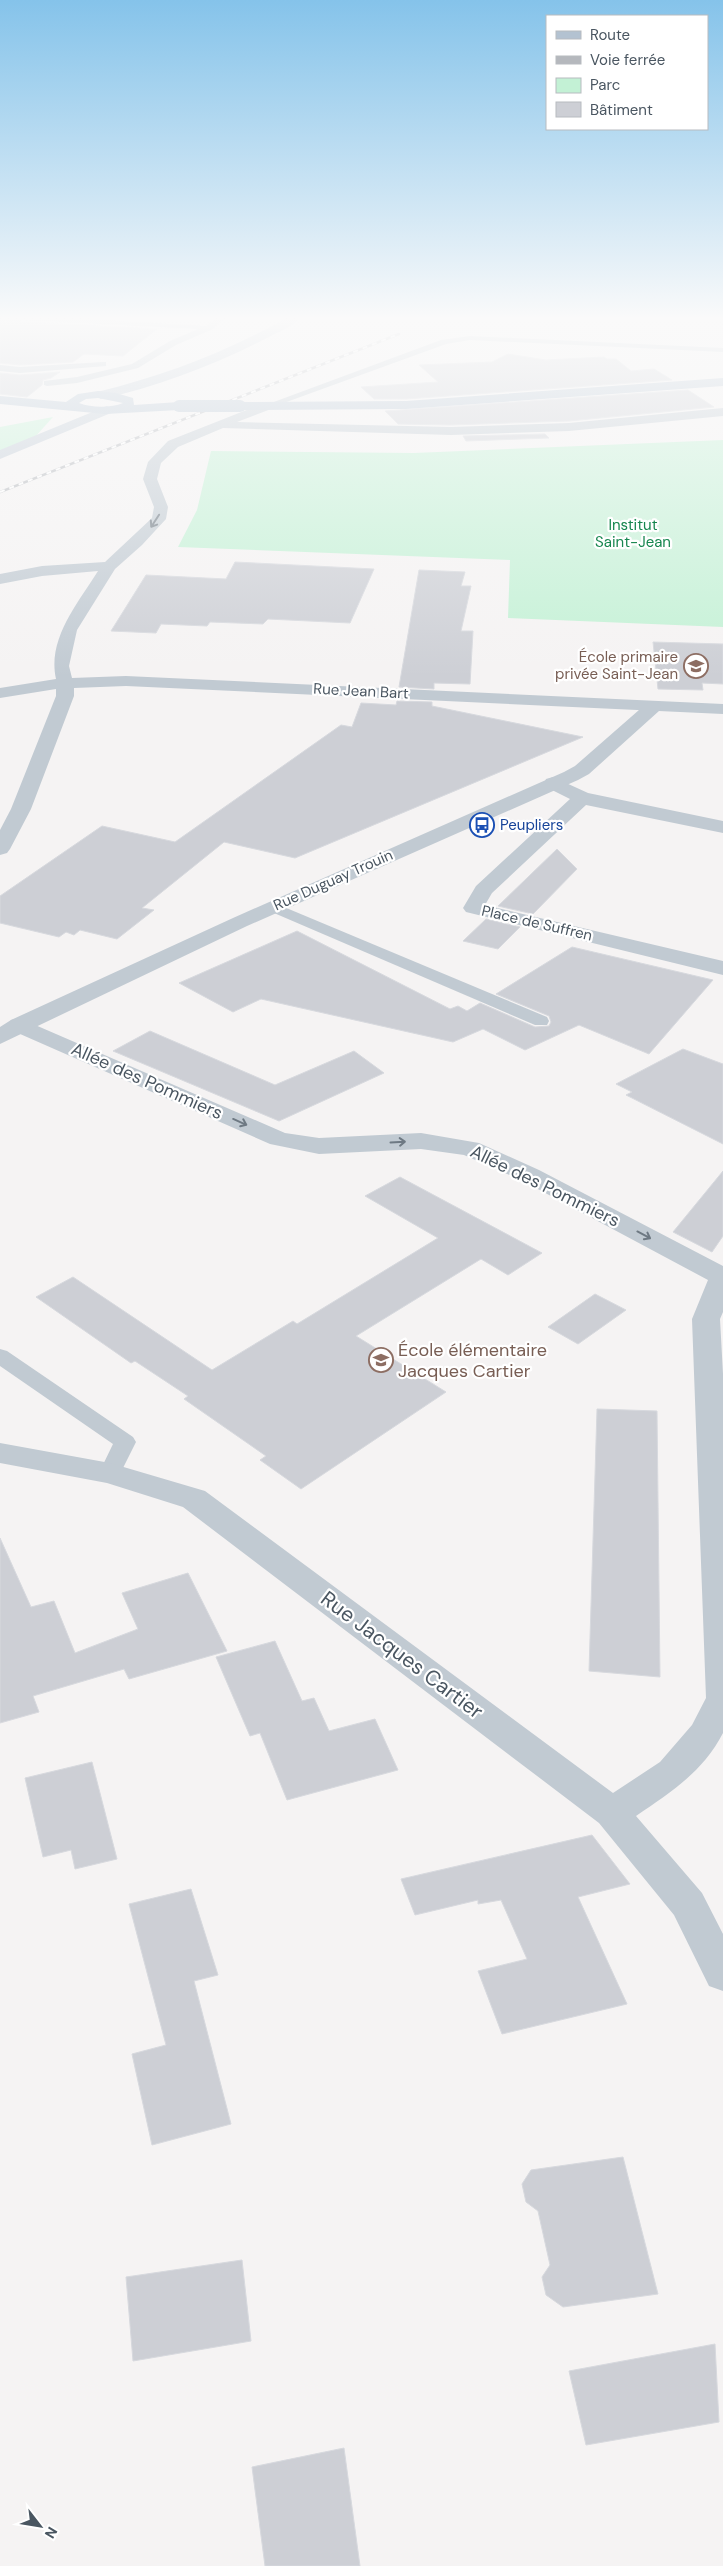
<svg xmlns="http://www.w3.org/2000/svg" width="723" height="2566" viewBox="0 0 723 2566" font-family="'DM Sans',sans-serif">
	<style>
		.green { fill: #c3f1d5 }
		.building { fill: #cdcfd5; stroke: #d7d9de }
		.lines { fill: none; stroke-linecap: round; stroke-linejoin: round }
		.service { fill: #c1cad2; fill-rule: evenodd }
		.minor { fill: #c1cad2; fill-rule: evenodd }
		.tertiary { fill: #c1cad2; fill-rule: evenodd }
		.secondary { fill: #c1cbd6; fill-rule: evenodd }
		.primary { fill: #b3c2d1; fill-rule: evenodd }
		.rail-casing { stroke: #b5b8bd; stroke-width: 2.5 }
		.rail { stroke: #fff; stroke-width: 2; stroke-dasharray: 5; stroke-linecap: butt }
		.primary-bridge { stroke: #b3c2d1; stroke-width: 12 }
		.oneway { stroke: #6e7983 }
		.labels { text-anchor: middle; dominant-baseline: central; stroke-width: 4.5; stroke-linejoin: round; paint-order: stroke }
		.far-park-label { font-size: 15px; fill: #17864f; stroke: #fff }
		.far-education-label { font-size: 15px; fill: #785e54; stroke: #fff; text-anchor: end }
		.far-street-label { font-size: 15px; fill: #4a5661; stroke: #fff }
		.far-transit-label { font-size: 15px; fill: #164399; stroke: #fff; text-anchor: start }
		.street-label { font-size: 18px; fill: #4a5661; stroke: #fff }
		.education-label { font-size: 18px; fill: #785e54; stroke: #fff; text-anchor: start }
		.near-street-label { font-size: 21px; fill: #4a5661; stroke: #fff }
	</style>
	<rect width="100%" height="100%" fill="#f5f3f3"/>
	<g class="green">
		<polygon points="53,417 35,437 0,451 0,427"/>
		<polygon points="723,440 723,627 508,618 510,560 178,547 197,510 211,451 414,453"/>
	</g>
	<g class="building">
		<polygon points="0,318 17,318 23,322 157,329 123,356 84,354 73,362 20,365 0,363"/>
		<polygon points="508,354 546,360 604,357 607,359 616,359 631,371 654,369 672,380 406,399 374,399 361,387 438,382 419,365 492,362"/>
		<polygon points="60,372 51,378 43,380 42,385 27,397 0,394 0,373 20,375"/>
		<polygon points="688,390 714,407 569,421 451,425 398,424 385,411"/>
		<polygon points="545,434 549,438 466,441 463,436"/>
		<polygon points="235,562 374,569 350,623 268,619 263,624 210,622 207,626 161,624 156,633 111,631 146,575 226,579"/>
		<polygon points="419,570 465,572 461,586 471,586 461,631 473,631 470,684 434,683 434,689 399,687"/>
		<polygon points="653,642 723,644 723,684 702,683 703,690 658,689"/>
		<polygon points="397,701 432,702 432,706 583,737 295,858 224,842 142,908 154,910 117,939 80,930 74,935 66,932 59,937 0,923 0,896 102,826 175,842 341,725 352,727 361,703 396,705"/>
		<polygon points="557,849 577,869 533,914 498,906"/>
		<polygon points="486,919 520,927 498,949 463,941"/>
		<polygon points="297,931 450,1009 458,1006 467,1011 480,1003 535,1027 549,1026 551,1022 549,1016 496,994 572,947 713,980 649,1054 579,1025 525,1050 483,1029 453,1042 261,999 233,1012 179,983"/>
		<polygon points="150,1031 275,1085 354,1051 384,1073 279,1121 113,1051"/>
		<polygon points="683,1049 723,1064 723,1144 626,1095 632,1092 616,1084"/>
		<polygon points="723,1171 723,1236 712,1252 673,1232"/>
		<polygon points="400,1177 542,1253 508,1275 481,1259 356,1336 446,1392 301,1489 260,1460 266,1456 184,1399 188,1396 135,1361 131,1363 36,1297 73,1277 212,1370 293,1321 297,1324 438,1238 365,1196"/>
		<polygon points="595,1294 626,1310 578,1344 548,1327"/>
		<polygon points="597,1409 657,1411 660,1677 589,1671"/>
		<polygon points="0,1538 31,1607 54,1601 75,1653 138,1629 122,1593 188,1573 227,1651 129,1679 124,1669 33,1696 39,1712 0,1723"/>
		<polygon points="275,1641 302,1701 314,1698 329,1731 375,1719 398,1770 287,1800 260,1733 250,1736 216,1657"/>
		<polygon points="92,1762 117,1859 75,1869 71,1850 43,1857 25,1778"/>
		<polygon points="592,1835 630,1884 578,1897 627,2004 502,2034 478,1971 527,1959 501,1900 478,1904 478,1900 415,1915 401,1879"/>
		<polygon points="191,1889 218,1975 194,1981 231,2124 152,2145 132,2054 166,2045 129,1904"/>
		<polygon points="623,2157 658,2294 563,2307 546,2295 542,2277 550,2265 538,2211 526,2202 522,2184 531,2170"/>
		<polygon points="242,2260 251,2341 133,2361 126,2277"/>
		<polygon points="715,2344 719,2422 586,2445 569,2371"/>
		<polygon points="344,2448 360,2566 265,2566 252,2467"/>
	</g>
	<g class="lines">
		<g class="service">
			<polygon points="19,318 73,318 206,326 216,318 225,318 213,329 176,345 138,368 77,383 47,386 44,385 44,381 77,377 132,364 170,341 198,329 23,320"/>
			<polygon points="470,336 723,348 723,352 470,340 446,344 270,408 263,406 441,340"/>
			<polygon points="103,362 106,362 106,366 20,373 0,371 0,365 20,367"/>
			<polygon points="272,902 547,1017 549,1021 547,1025 535,1025 267,910 264,907"/>
			<polygon points="0,1349 7,1351 133,1437 136,1442 118,1478 110,1481 102,1478 99,1473 113,1444 0,1366"/>
		</g>
		<g class="minor">
			<path d="M267,402l6,4 -2,3 -34,13 214,5 118,-4 154,-15v8l-154,15 -118,4 -228,-7 -45,19 -17,16 -4,16 11,28 -2,12 -24,26 -27,24 -38,61 -8,36 3,12 54,-2 597,28v10l-597,-28 -52,2v8l-43,113 -21,40 -3,4 -7,2v-25l11,-21 45,-113v-7l-56,9v-10l56,-9c-9,-40 22,-76 42,-108l-56,5 -42,8v-10l42,-8 63,-4 47,-44 2,-11 -11,-28 5,-17 20,-21z"/>
			<polygon points="553,777 588,793 723,821 723,833 586,805 492,893 485,905 723,961 723,975 466,912 463,908 476,886 570,799 546,787 544,783 546,779"/>
			<path d="M19,1018l266,115 34,5 102,-5 58,10 60,27 184,96v46l-3,7 3,55v359c-20,39 -52,59 -87,83l66,77 21,41v57l-14,-5 -35,-71 -75,-92 -416,-316 -76,-24 -107,-20v-20l110,20 95,28 408,302 47,-31 32,-37 14,-27 -14,-379 16,-39 -187,-100 -57,-25 -43,-6 -102,5 -49,-10 -259,-114 -3,-5 3,-5z"/>
		</g>
		<polygon class="tertiary" points="653,702 659,703 662,707 659,711 589,774 578,780 247,926 0,1044 0,1027 11,1020 233,918 564,772 575,766 647,703"/>
		<g class="secondary">
			<path d="M287,318h13c-8,9 -22,14 -33,20 -53,27 -107,48 -166,61l-6,-4 2,-3c67,-16 129,-40 190,-74z"/>
			<polygon points="107,406 113,410 111,413 0,459 0,450"/>
		</g>
		<g class="primary">
			<polygon points="723,378 723,386 406,409 240,410 234,406 240,402 406,401"/>
			<path d="M98,391l18,2 17,5 1,7 45,-3 6,4 -6,4 -74,4 -105,-10v-8l66,6 12,-8zM98,398l25,5c-12,5 -31,5 -44,0l7,-4z"/>
		</g>
		<defs>
			<polyline id="rail" points="0,492 399,334"/>
		</defs>
		<use href="#rail" class="rail-casing"/>
		<use href="#rail" class="rail"/>
		<polyline class="primary-bridge" points="179,406 240,406"/>
	</g>
	<defs><path id="oneway-shaft" d="M-6 0H5M1.5-3L5.5 0L1.5 3" fill="none" stroke-width="1.6" stroke-linecap="round" stroke-linejoin="round" transform="scale(1.25)"/></defs>
	<g class="oneway">
		<use href="#oneway-shaft" transform="translate(155 521) rotate(123)"/>
		<use href="#oneway-shaft" transform="translate(240 1122) rotate(24)"/>
		<use href="#oneway-shaft" transform="translate(398 1142) rotate(-3)"/>
		<use href="#oneway-shaft" transform="translate(644 1235) rotate(28)"/>
	</g>
	<linearGradient id="sky" x2="0" y2="1"><stop stop-color="#85c3ea"/><stop offset="0.47" stop-color="#fafafa"/><stop offset="1" stop-color="#fafafa" stop-opacity="0"/></linearGradient>
	<rect width="723" height="677" fill="url(#sky)"/>
	<defs>
		<symbol id="school-ring" viewBox="-11 -11 22 22"><circle r="9.5" fill="#fff" stroke="#8d6e63" stroke-width="1.5"/><path d="M0-5L7-2L0 1L-7-2ZM-4 1L0 2.5L4 1V4Q0 6-4 4Z" fill="#8d6e63"/></symbol>
		<symbol id="bus-ring" viewBox="-11 -11 22 22"><circle r="9.5" fill="#fff" stroke="#1a4fb4" stroke-width="1.5"/><path d="M-5-6H5V4H4V6H2V4H-2V6H-4V4H-5ZM-3.5-4V0h7V-4ZM-3.5 1.2v1.5H-2V1.2ZM2 1.2v1.5H3.5V1.2Z" fill="#1a4fb4"/></symbol>
	</defs>
	<g fill-rule="evenodd">
		<use href="#school-ring" x="682" y="652" width="28" height="28"/>
		<use href="#bus-ring" x="468" y="811" width="28" height="28"/>
		<use href="#school-ring" x="367" y="1346" width="28" height="28"/>
	</g>
	<g class="labels">
		<g class="far-park-label">
			<text x="633" y="525">Institut<tspan x="633" dy="17">Saint-Jean</tspan></text>
		</g>
		<g class="far-education-label">
			<text x="678" y="657">École primaire<tspan x="678" dy="17">privée Saint-Jean</tspan></text>
		</g>
		<g class="far-street-label">
			<text transform="translate(361 691) rotate(3)">Rue Jean Bart</text>
			<text transform="translate(333 880) rotate(-24)">Rue Duguay Trouin</text>
			<text transform="translate(537 923) rotate(13)">Place de Suffren</text>
		</g>
		<g class="far-transit-label">
			<text x="500" y="825">Peupliers</text>
		</g>
		<g class="street-label">
			<text transform="translate(147 1081) rotate(24)">Allée des Pommiers</text>
			<text transform="translate(545 1186) rotate(26)">Allée des Pommiers</text>
		</g>
		<g class="education-label">
			<text x="398" y="1350">École élémentaire<tspan x="398" dy="21">Jacques Cartier</tspan></text>
		</g>
		<g class="near-street-label">
			<text transform="translate(402 1655) rotate(37)">Rue Jacques Cartier</text>
		</g>
	</g>
	<rect x="546" y="15" width="162" height="115" fill="#ffffff" stroke="#b7bbc0"/>
	<rect x="556" y="31" width="25" height="8" fill="#b3c2d1" stroke="#b7bbc0"/>
	<text x="590" y="40" font-size="15" fill="#4a5661">Route</text>
	<rect x="556" y="56" width="25" height="8" fill="#b5b8bd" stroke="#b7bbc0"/>
	<text x="590" y="65" font-size="15" fill="#4a5661">Voie ferrée</text>
	<rect x="556" y="78" width="25" height="15" fill="#c3f1d5" stroke="#b7bbc0"/>
	<text x="590" y="90" font-size="15" fill="#4a5661">Parc</text>
	<rect x="556" y="102" width="25" height="15" fill="#cdcfd5" stroke="#b7bbc0"/>
	<text x="590" y="115" font-size="15" fill="#4a5661">Bâtiment</text>
	<g transform="translate(40 2526) rotate(121)" stroke="#ffffff" stroke-width="4" paint-order="stroke">
	<path d="M0-4L9 19L0 12L-9 19Z" fill="#4a5661"/>
	<text y="-8" font-size="14" font-weight="bold" text-anchor="middle" fill="#4a5661">N</text>
	</g>
</svg>
